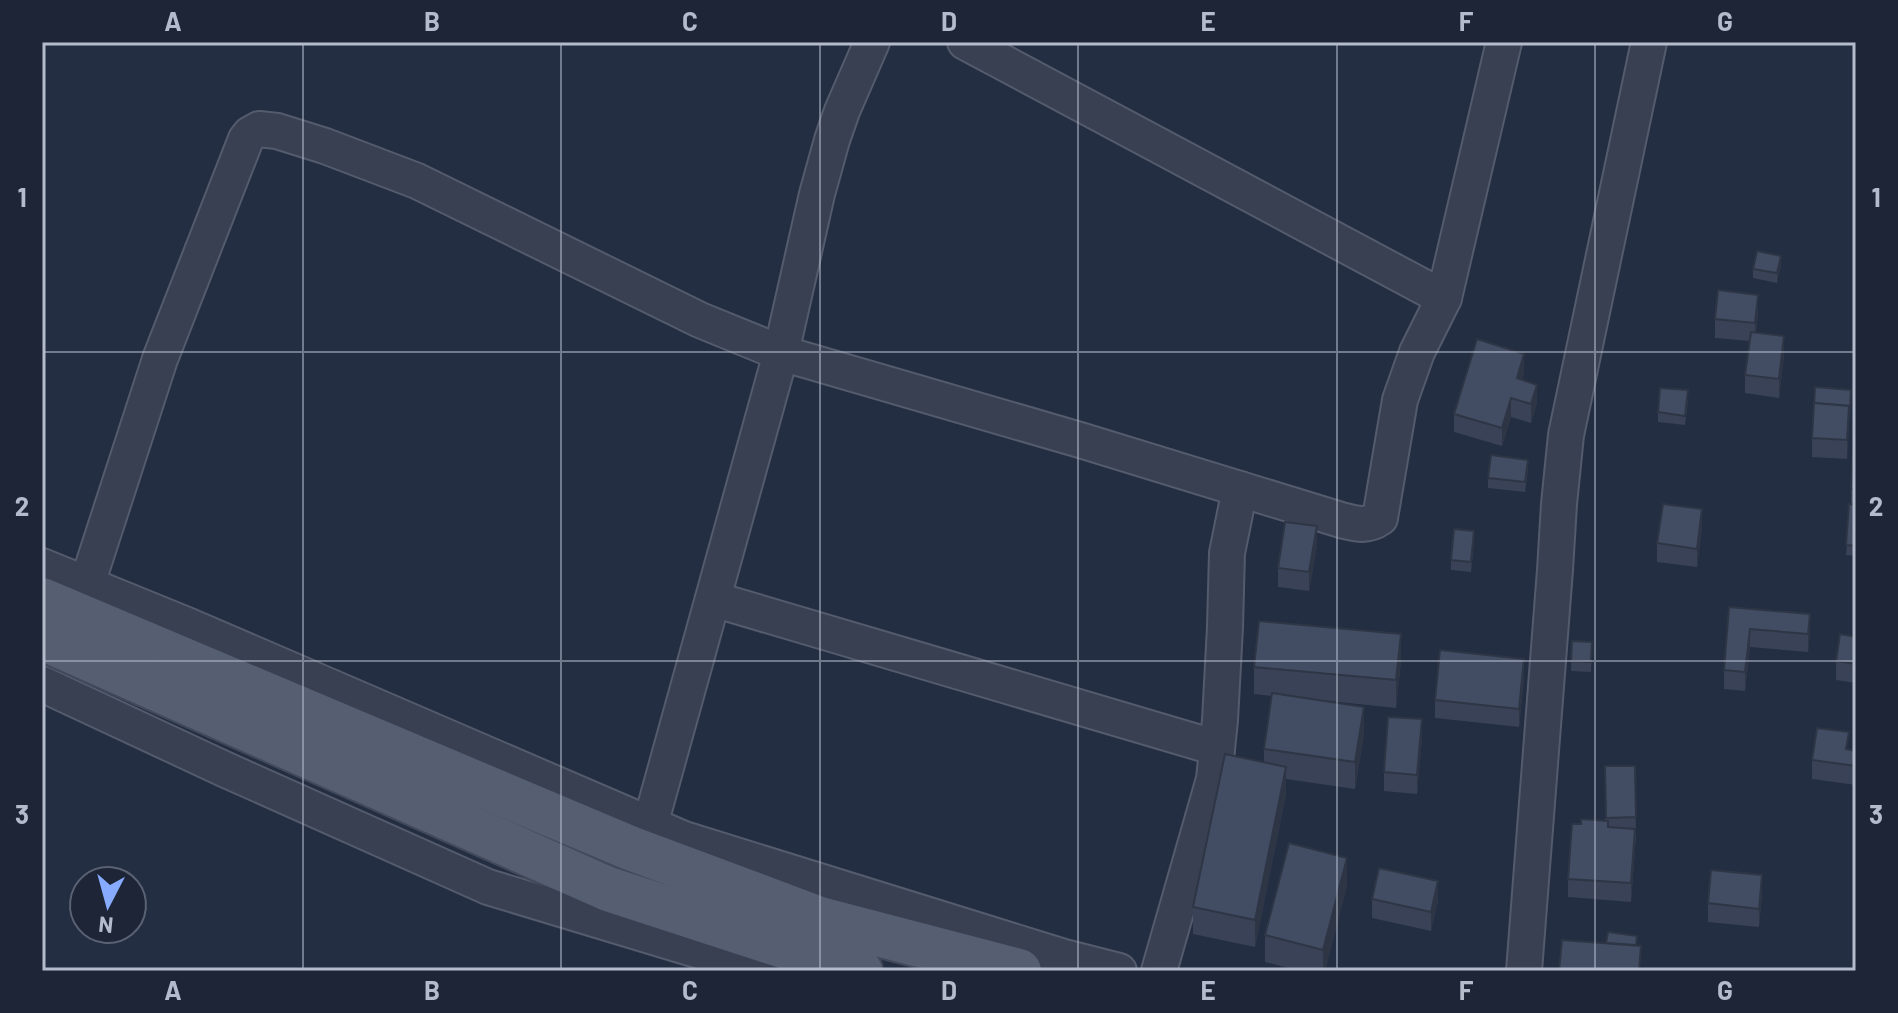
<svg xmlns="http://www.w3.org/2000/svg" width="1898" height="1013" viewBox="0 0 1898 1013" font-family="Barlow,sans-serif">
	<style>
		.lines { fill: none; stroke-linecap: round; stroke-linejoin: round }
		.minor-casing { stroke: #535b6c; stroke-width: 38 }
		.major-casing { stroke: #41495b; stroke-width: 48 }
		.minor { stroke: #384052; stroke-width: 34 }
		.major { stroke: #565f72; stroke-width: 44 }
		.wall { fill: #394256 }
		.shaded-wall { fill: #2e3646 }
		.building { fill: #424d64; stroke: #2e3646; stroke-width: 2 }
		.grid { fill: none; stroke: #b4bccc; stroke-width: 2; stroke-opacity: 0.55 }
		.neatline { fill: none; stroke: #b4bccc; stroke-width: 3 }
		.grid-label { font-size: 26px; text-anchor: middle; font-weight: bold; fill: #b4bccc }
	</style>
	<rect width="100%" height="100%" fill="#232e42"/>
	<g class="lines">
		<defs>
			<g id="minor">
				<polyline points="965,42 1444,298"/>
				<polyline points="42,566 187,625 684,839 1064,957 1119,971"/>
				<path d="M87,584l73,-225 86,-220 4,-5 9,-5 18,2 48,15 92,35 283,139 81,33 299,87 261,80c16,4 26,7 39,-2l20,-118 17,-48 27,-54 60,-256"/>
				<polyline points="713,599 1217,748"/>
				<polyline points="42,684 224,769 488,887 766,971"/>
				<polyline points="650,825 781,353 817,194 832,140 842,111 872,42"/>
				<polyline points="1159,971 1214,779 1220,720 1225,627 1227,553 1240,489"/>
				<polyline points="1524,971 1555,570 1559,504 1566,435 1649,42"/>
			</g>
			<g id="major">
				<polyline points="42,600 630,848 820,919 1019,971"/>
				<polyline points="42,638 608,889 860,971"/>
			</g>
		</defs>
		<use href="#minor" class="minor-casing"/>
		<use href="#major" class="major-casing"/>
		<use href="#minor" class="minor"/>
		<use href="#major" class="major"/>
	</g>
	<g class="wall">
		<polygon points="1781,265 1777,283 1753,278 1753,269"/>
		<polygon points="1758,313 1756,333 1784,355 1779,398 1745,393 1745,375 1750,341 1715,338 1715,319"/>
		<polygon points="1524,373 1522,380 1537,403 1531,423 1511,417 1502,446 1454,432 1454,414"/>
		<polygon points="1851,390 1847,459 1812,457 1812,438"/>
		<polygon points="1688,400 1685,425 1658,422 1658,412"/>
		<polygon points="1856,452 1856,556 1846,555 1851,504 1851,489"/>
		<polygon points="1528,469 1525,492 1488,488 1488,478"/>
		<polygon points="1702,528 1697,567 1657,562 1657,543"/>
		<polygon points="1474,541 1471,572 1451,570 1451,560"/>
		<polygon points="1317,545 1309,591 1278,587 1278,568"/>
		<polygon points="1729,607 1810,632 1808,652 1750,647 1745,691 1724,689 1724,670"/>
		<polygon points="1856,637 1856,683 1836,680 1836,661"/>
		<polygon points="1572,641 1592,642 1591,672 1571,671"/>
		<polygon points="1401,661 1396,708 1320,700 1364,734 1355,789 1286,779 1286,794 1255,947 1193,934 1193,907 1264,762 1264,749 1272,696 1254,694 1254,667"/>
		<polygon points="1524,678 1519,727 1435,718 1435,700"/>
		<polygon points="1422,738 1417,794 1384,791 1384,772"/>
		<polygon points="1849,750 1856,751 1856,785 1812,779 1812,760"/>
		<polygon points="1605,766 1635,766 1636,836 1631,902 1568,897 1568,879 1605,821"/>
		<polygon points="1347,885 1325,971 1299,971 1265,962 1265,935"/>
		<polygon points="1762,894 1759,927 1708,922 1708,903"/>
		<polygon points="1372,899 1438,900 1431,931 1372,918"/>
	</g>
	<g class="shaded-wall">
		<polygon points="1781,256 1781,265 1777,283 1777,273"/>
		<polygon points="1758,295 1758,313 1755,342 1755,323"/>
		<polygon points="1784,336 1784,355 1779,398 1779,379"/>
		<polygon points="1524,354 1524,373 1517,397 1517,378"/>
		<polygon points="1537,385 1537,403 1531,423 1531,404"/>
		<polygon points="1511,398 1511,417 1502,446 1502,428"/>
		<polygon points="1849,406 1849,424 1847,459 1847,440"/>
		<polygon points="1702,509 1702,528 1697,567 1697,549"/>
		<polygon points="1317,526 1317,545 1309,591 1309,572"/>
		<polygon points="1810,614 1810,632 1808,652 1808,634"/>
		<polygon points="1750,629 1750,647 1745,691 1745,672"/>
		<polygon points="1401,634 1401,661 1396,708 1396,680"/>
		<polygon points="1524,659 1524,678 1519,727 1519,709"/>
		<polygon points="1364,707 1364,734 1355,789 1355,762"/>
		<polygon points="1422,719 1422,738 1417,794 1417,775"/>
		<polygon points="1286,767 1286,794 1255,947 1255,920"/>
		<polygon points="1635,829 1635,847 1631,902 1631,883"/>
		<polygon points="1347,858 1347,885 1325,971 1323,971 1323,950"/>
		<polygon points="1762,875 1762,894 1759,927 1759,909"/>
		<polygon points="1438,881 1438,900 1431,931 1431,912"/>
	</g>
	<g class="building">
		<polygon points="1757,251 1781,256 1777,273 1753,269"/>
		<polygon points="1718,290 1758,295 1755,323 1715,319"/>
		<polygon points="1751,332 1784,336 1779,379 1745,375"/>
		<polygon points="1477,339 1524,354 1517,378 1537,385 1531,404 1511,398 1502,428 1454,414"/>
		<polygon points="1815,387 1851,390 1850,409 1849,409 1849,406 1814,403 1814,407"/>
		<polygon points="1660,388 1688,390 1685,416 1658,412"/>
		<polygon points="1814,403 1849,406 1847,440 1812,438"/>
		<polygon points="1853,452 1856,452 1856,489 1851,489"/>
		<polygon points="1491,455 1528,460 1525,482 1488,478"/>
		<polygon points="1663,504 1702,509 1697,549 1657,543"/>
		<polygon points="1849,504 1856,505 1856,546 1846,545"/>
		<polygon points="1285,522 1317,526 1309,572 1278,568"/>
		<polygon points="1454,529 1474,531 1471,562 1451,560"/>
		<polygon points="1729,607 1810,614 1808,634 1750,629 1745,672 1724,670"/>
		<polygon points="1259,621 1401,634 1396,680 1254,667"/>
		<polygon points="1840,634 1856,637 1856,664 1836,661"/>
		<polygon points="1572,641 1592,642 1591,662 1571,661"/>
		<polygon points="1440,650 1524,659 1519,709 1435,700"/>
		<polygon points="1272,693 1364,707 1355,762 1264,749"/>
		<polygon points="1388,717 1422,719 1417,775 1384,772"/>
		<polygon points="1817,728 1849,732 1846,749 1856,751 1856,766 1812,760"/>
		<polygon points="1225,754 1286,767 1255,920 1193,907"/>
		<polygon points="1605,766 1635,766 1636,817 1606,818"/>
		<polygon points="1581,819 1608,821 1608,827 1635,829 1631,883 1568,879 1572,824 1581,824"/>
		<polygon points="1289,843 1347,858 1323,950 1265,935"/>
		<polygon points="1379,868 1438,881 1431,912 1372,899"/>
		<polygon points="1711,870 1762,875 1759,909 1708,903"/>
		<polygon points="1608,932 1637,936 1636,945 1606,943"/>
		<polygon points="1562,940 1641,946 1639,971 1559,971"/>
	</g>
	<path class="grid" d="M303,42v929M561,42v929M820,42v929M1078,42v929M1337,42v929M1595,42v929M42,352h1814M42,661h1814"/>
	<rect width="1898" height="1013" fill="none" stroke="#1d2537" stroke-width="88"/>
	<g transform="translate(108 905) rotate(186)"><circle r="38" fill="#1d2537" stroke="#596173" stroke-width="2"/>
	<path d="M0-6L14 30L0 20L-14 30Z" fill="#86abff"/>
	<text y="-12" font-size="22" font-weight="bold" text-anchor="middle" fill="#b4bccc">N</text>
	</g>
	<rect x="44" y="44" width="1810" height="925" class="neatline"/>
	<g class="grid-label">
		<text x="173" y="31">A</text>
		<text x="432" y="31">B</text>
		<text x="690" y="31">C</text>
		<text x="949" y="31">D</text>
		<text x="1208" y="31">E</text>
		<text x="1466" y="31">F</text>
		<text x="1725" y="31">G</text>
		<text x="22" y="207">1</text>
		<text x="1876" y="207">1</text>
		<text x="22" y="516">2</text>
		<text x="1876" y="516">2</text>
		<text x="22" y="824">3</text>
		<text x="1876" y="824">3</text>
		<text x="173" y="1000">A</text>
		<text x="432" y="1000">B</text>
		<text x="690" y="1000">C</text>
		<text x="949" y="1000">D</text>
		<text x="1208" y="1000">E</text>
		<text x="1466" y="1000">F</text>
		<text x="1725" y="1000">G</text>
	</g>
</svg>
